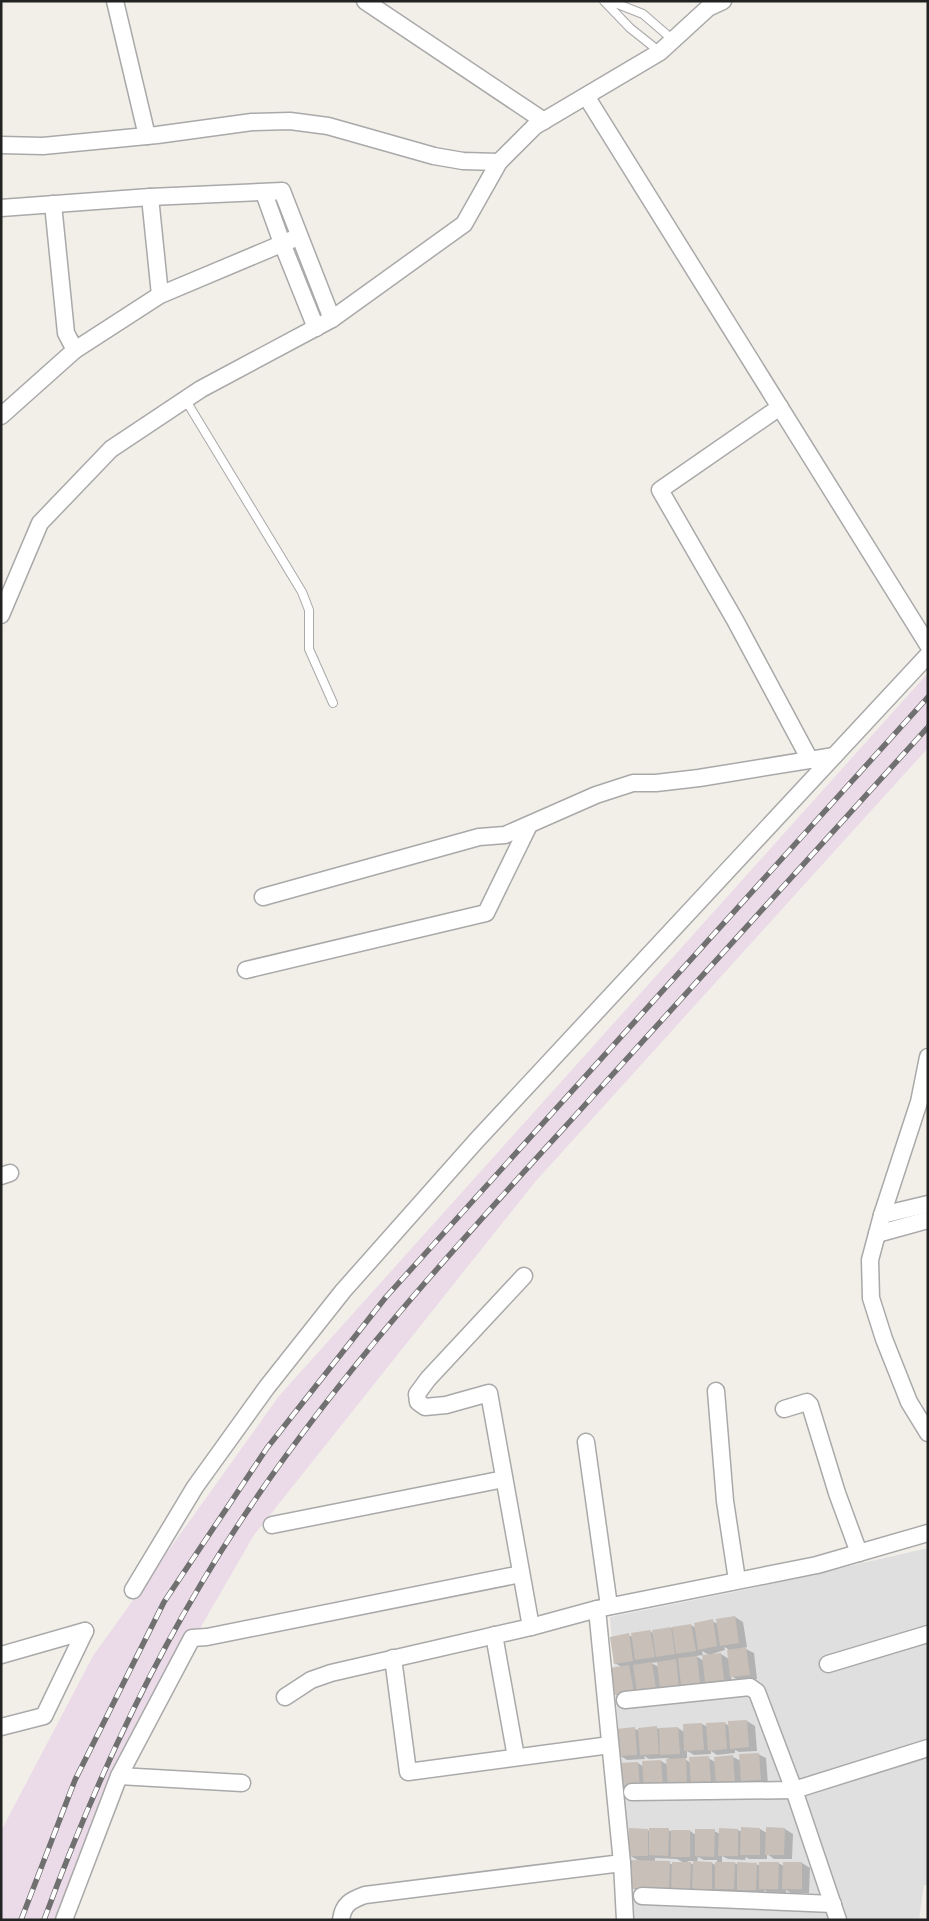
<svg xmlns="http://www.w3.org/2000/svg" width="929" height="1921" viewBox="0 0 929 1921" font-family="'Golos Text',sans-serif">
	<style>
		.residential { fill: #e0dfdf }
		.industrial { fill: #ebdbe8 }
		.shadow { fill: #0003; fill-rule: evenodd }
		.building { fill: #c7bfb8 }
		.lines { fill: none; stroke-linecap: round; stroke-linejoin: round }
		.service-casing { stroke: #a9a9a9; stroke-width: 10 }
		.minor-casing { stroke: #a9a9a9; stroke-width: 19 }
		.service { stroke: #fff; stroke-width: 8 }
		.minor { stroke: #fff; stroke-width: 16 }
		.rail-casing { stroke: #707070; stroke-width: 5.5 }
		.rail { stroke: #fff; stroke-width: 4; stroke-dasharray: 11; stroke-linecap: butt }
	</style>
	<rect width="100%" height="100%" fill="#f2efe9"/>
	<polygon class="residential" points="928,1548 928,1885 924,1885 919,1920 633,1920 610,1617 744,1590"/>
	<polygon class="industrial" points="928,673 928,748 535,1182 254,1535 99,1803 72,1920 1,1920 1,1831 93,1656 279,1396"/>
	<g class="shadow">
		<path d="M735,1617l8,5 4,25 -3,1 10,5 3,26 -17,2 -9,-5 1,8 -18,2 -7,-4 1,5 -84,12 -8,-4 7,-27 -8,-5 13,-28 5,2 17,-6 4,3 -1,-3 38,-6 5,3 16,-7 6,3zM724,1647l4,2 1,10 -8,-5 -18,2 -1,-5 7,4 16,-5zM703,1655l1,6 -8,-5zM658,1662l1,5 -8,-4z"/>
		<polygon points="747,1721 755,1726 757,1751 739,1752 735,1750 735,1753 717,1755 711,1751 711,1754 694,1755 687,1751 687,1758 683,1758 691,1763 708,1758 715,1762 733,1757 741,1761 758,1754 766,1758 768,1784 750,1785 742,1780 742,1787 630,1795 622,1790 638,1763 644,1767 643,1762 661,1761 668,1765 672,1760 667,1758 649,1759 644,1756 645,1759 627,1760 619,1755 635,1729 640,1731 657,1728 659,1729 678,1728 684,1732 702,1724 708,1727 707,1725 725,1723 729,1726"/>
		<path d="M760,1829l7,4 18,-4 8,5 -1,25h-18l-7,-5v5h-18l-3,-2 -1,3 -17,-1 -6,-3v7h13l4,3 17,-2 5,2 17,-3 6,3 18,-3 8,5 -1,25h-18l-5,-3v3h-18l-4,-3v4h-18l-4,-3v2h-18l-5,-3v3l-80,-1 -8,-5 10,-25 -12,-7 19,-25 2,2 18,-2 4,2 18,-1 6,4 18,-4 6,3v-4h18l4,2zM698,1857l6,3h13v6l-5,-3h-15zM655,1858l22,1 7,4 -11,2 -4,-2 -14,-1zM687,1861h7v4z"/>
	</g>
	<g class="building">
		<polygon points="735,1616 739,1643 720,1646 716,1619"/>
		<polygon points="713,1619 717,1646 698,1650 694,1623"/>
		<polygon points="691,1624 696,1651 676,1654 672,1627"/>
		<polygon points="671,1627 675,1654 656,1657 652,1630"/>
		<polygon points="650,1630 655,1657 635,1660 631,1633"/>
		<polygon points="629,1633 633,1661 614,1664 610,1637"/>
		<polygon points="746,1647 750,1675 730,1677 727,1650"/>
		<polygon points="721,1653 724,1680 705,1682 702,1655"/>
		<polygon points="697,1656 700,1683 681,1685 678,1658"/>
		<polygon points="676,1659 679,1687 660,1689 657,1662"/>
		<polygon points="652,1662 656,1689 637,1692 633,1665"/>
		<polygon points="629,1665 634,1692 615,1695 610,1668"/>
		<polygon points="747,1720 749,1747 730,1749 728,1721"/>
		<polygon points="725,1722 727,1749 708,1751 706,1723"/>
		<polygon points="702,1723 704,1750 684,1751 683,1724"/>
		<polygon points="657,1726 659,1754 640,1755 638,1728"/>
		<polygon points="635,1727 637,1755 618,1756 616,1729"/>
		<polygon points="678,1727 680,1754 660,1755 659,1728"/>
		<polygon points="759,1753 761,1780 741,1781 739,1754"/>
		<polygon points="733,1755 735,1783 716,1784 714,1757"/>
		<polygon points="709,1756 711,1783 691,1785 689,1757"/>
		<polygon points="686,1758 687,1785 668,1787 666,1759"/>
		<polygon points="661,1760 663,1787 644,1789 642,1761"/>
		<polygon points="638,1762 640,1789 621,1791 619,1763"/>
		<polygon points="741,1827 760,1828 760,1855 740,1855"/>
		<polygon points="766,1827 785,1828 784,1855 765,1855"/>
		<polygon points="629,1828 648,1829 648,1856 628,1856"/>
		<polygon points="649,1828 669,1828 668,1856 649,1855"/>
		<polygon points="719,1828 738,1829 738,1856 718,1856"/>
		<polygon points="695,1829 715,1829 714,1857 695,1856"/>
		<rect x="671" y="1830" width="19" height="27"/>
		<polygon points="630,1860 670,1861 669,1889 630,1888"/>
		<polygon points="693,1861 712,1862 712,1889 692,1889"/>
		<polygon points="672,1862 691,1862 690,1890 671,1889"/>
		<polygon points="715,1862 735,1862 734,1889 715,1889"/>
		<polygon points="737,1862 757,1863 756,1890 737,1890"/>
		<polygon points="759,1862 779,1862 778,1889 759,1889"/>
		<polygon points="783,1862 802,1862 802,1889 782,1889"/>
	</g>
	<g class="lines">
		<defs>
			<g id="service">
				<polyline points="604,1 630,28 660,52"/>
				<polyline points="610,1 643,14 673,40"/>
				<polyline points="185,399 302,592 309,610 309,649 333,703"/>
			</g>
			<g id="minor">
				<polyline points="115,1 147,136"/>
				<polyline points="365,1 544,121"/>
				<polyline points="586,96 928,645"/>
				<polyline points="1,145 43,146 157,135 252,122 290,121 328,126 434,156 463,161 499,162"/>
				<polyline points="264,193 282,243 316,328"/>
				<polyline points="150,197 160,295"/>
				<polyline points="53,204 66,333 75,350"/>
				<polyline points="1,208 150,197 282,191 332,319"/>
				<polyline points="780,407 660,490 735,620 810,760"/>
				<polyline points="1,416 75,350 160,295 298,237"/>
				<polyline points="1,615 40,523 111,449 201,389 332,319 464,224 499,162 535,126 660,52 708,8 723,1"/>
				<polyline points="263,897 479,837 505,835 596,795 633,783 656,783 699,778 834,756"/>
				<polyline points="246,970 486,913 529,825"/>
				<polyline points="928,1057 919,1102 882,1215 870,1260 871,1298 884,1339 909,1402 928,1433"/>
				<polyline points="1,1176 10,1173"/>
				<polyline points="882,1215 928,1204"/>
				<polyline points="877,1234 928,1220"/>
				<polyline points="524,1276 428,1379 417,1394 418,1402 425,1407 446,1405 489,1393 531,1627"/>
				<polyline points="716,1391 725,1501 737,1580"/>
				<polyline points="784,1409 807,1402 810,1405 837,1493 859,1553"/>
				<polyline points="586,1442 609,1606"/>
				<polyline points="272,1525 504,1479"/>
				<polyline points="133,1590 195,1487 267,1387 343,1291 476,1141 928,655"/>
				<polyline points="597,1609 622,1863 625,1920"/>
				<polyline points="494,1635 516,1757"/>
				<polyline points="1,1655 85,1631"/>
				<polyline points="393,1658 408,1772 610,1745"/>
				<polyline points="828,1664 928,1634"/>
				<polyline points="285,1697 311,1680 331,1673 531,1627 597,1609 817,1565 928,1533"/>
				<polyline points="625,1700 750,1687 757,1692 794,1790 838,1920"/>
				<polyline points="1,1727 44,1716 85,1631"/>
				<polyline points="119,1776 242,1783"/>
				<polyline points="632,1792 794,1790 928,1748"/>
				<polyline points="642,1896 833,1904"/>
				<polyline points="64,1920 119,1776 192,1638 207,1637 521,1574"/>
				<path d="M341,1920c2,-16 10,-20 24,-25l257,-32"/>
			</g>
		</defs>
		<use href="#service" class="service-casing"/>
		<use href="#minor" class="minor-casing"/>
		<use href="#service" class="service"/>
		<use href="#minor" class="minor"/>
		<defs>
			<g id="rail">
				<polyline points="21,1920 75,1780 164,1602 267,1448 386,1297 928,697"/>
				<path d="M44,1920c52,-141 116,-279 200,-404 96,-144 213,-271 330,-399 118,-130 236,-260 354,-390"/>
			</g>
		</defs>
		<use href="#rail" class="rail-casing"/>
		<use href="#rail" class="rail"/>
	</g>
	<rect width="929" height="1921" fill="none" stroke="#222222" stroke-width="5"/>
</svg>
